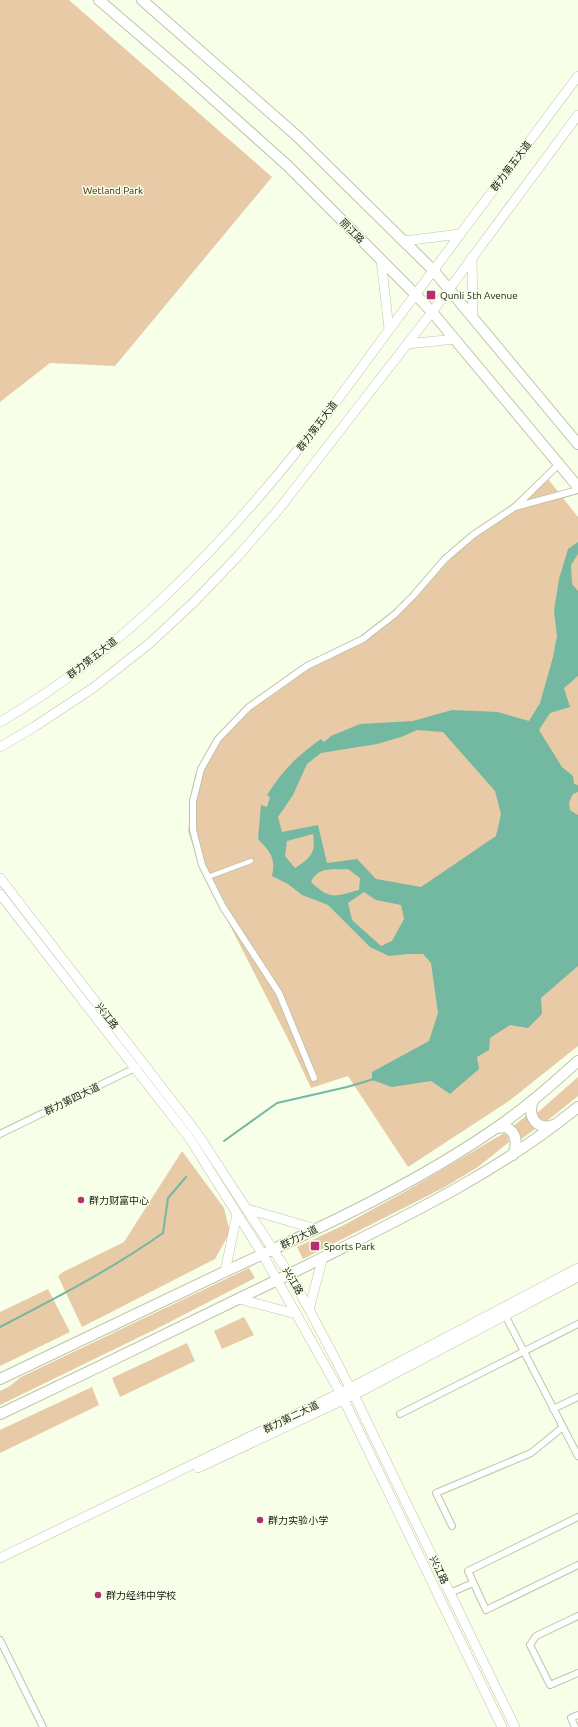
<svg xmlns="http://www.w3.org/2000/svg" width="578" height="1727" viewBox="0 0 578 1727" font-family="Ubuntu,'Noto Sans SC',sans-serif">
	<style>
		.green { fill: #e8caa7 }
		.water { fill: #73b8a1; fill-rule: evenodd }
		.lines { fill: none; stroke-linecap: round; stroke-linejoin: round }
		.stream { stroke: #73b8a1; stroke-width: 2 }
		.pedestrian-casing { stroke: #bdc5ab; stroke-width: 6 }
		.minor-casing { stroke: #bdc5ab; stroke-width: 8 }
		.secondary-casing { stroke: #bdc5ab; stroke-width: 10 }
		.primary-casing { stroke: #bdc5ab; stroke-width: 12 }
		.pedestrian { stroke: #fff; stroke-width: 4.5 }
		.minor { stroke: #fff; stroke-width: 6 }
		.secondary { stroke: #fff; stroke-width: 9 }
		.primary { stroke: #fff; stroke-width: 10 }
		.poi-dot { fill: #b52e71; stroke: #f8ffe9; stroke-width: 1.5 }
		.labels { text-anchor: middle; dominant-baseline: central; stroke-width: 3; stroke-linejoin: round; paint-order: stroke }
		.street-label { font-size: 10px; fill: #1b1d14; stroke: #f8ffe9 }
		.park-label { font-size: 10px; fill: #3f2400; stroke: #f8ffe9 }
		.poi-label { font-size: 10px; fill: #1b1d14; stroke: #f8ffe9; text-anchor: start }
	</style>
	<rect width="100%" height="100%" fill="#f8ffe9"/>
	<g class="green">
		<polygon points="0,0 69,0 272,177 115,366 50,363 0,402"/>
		<polygon points="545,475 578,517 578,1046 509,1101 408,1167 348,1076 311,1088 288,1039 200,867 188,831 195,775 216,739 259,700 311,661 367,640 400,614 454,555"/>
		<polygon points="578,1077 578,1096 548,1120 542,1122 539,1119 537,1113"/>
		<polygon points="526,1116 528,1117 530,1124 535,1129 520,1140 512,1127"/>
		<polygon points="504,1133 508,1136 509,1142 478,1167 443,1188 303,1259 297,1247 344,1225 408,1190"/>
		<polygon points="182,1151 224,1208 230,1232 215,1259 82,1327 58,1276 63,1272 124,1242"/>
		<polygon points="249,1268 255,1278 162,1326 0,1405 0,1391 10,1386 21,1377"/>
		<polygon points="48,1289 70,1332 0,1366 0,1312"/>
		<polygon points="244,1317 254,1335 222,1349 214,1331"/>
		<polygon points="187,1343 195,1361 120,1397 112,1378"/>
		<polygon points="92,1387 99,1405 0,1453 0,1430"/>
	</g>
	<path class="water" d="M578,542v12l-7,11 1,19 6,7v85l-14,12 6,19 -20,6 -11,17 23,37 11,9 1,8 4,1v7l-5,2 -4,8 1,8 8,5v151l-37,32 1,16 -14,14 -18,-3 -20,13 -1,12 -12,7 2,12 -29,25 -19,-13 -39,6 -20,-7v-8l57,-31 9,-28 -7,-50 -8,-9h-15l-19,2 -19,-9 -42,-42 -26,-10 -14,-11 -16,-8c4,-19 -2,-24 -14,-37l3,-34 6,2 3,-10 -3,-2c17,-26 29,-38 54,-56l3,3 7,-6 29,-12 53,-3 39,-11 46,2 31,9 11,-18 13,-46 4,-21 -3,-25 5,-32 9,-30zM417,730l26,2 52,59 6,23 -5,22 -75,51 -45,-8 -19,-20 -30,4 -9,-38 -36,7 -4,-15 15,-22 14,-31 14,-11 56,-9 24,-7zM313,834c3,19 -2,24 -18,34l-10,-12 2,-15zM348,869l12,9 -1,12c-24,6 -28,11 -48,-8 7,-16 22,-12 37,-13zM364,892l12,8 25,5 3,14 -12,22 -11,5 -29,-26 -4,-17z"/>
	<g class="lines">
		<g class="stream">
			<polyline points="224,1141 277,1103 347,1087 374,1079"/>
			<path d="M0,1327c56,-29 112,-58 163,-94l5,-35 18,-21"/>
		</g>
		<defs>
			<polyline id="pedestrian" points="208,877 251,861"/>
			<g id="minor">
				<polyline points="559,464 515,507 578,490"/>
				<polyline points="314,1078 279,993 223,907 202,865 193,830 193,801 201,769 218,739 249,707 307,666 363,639 372,632 394,615 413,596 445,559 473,535 515,507"/>
				<polyline points="0,1134 137,1067"/>
				<polyline points="505,1315 578,1456"/>
				<polyline points="553,1409 578,1397"/>
				<polyline points="400,1414 578,1324"/>
				<polyline points="578,1517 468,1571 486,1610 578,1565"/>
				<polyline points="452,1526 436,1493 531,1453 563,1427"/>
				<polyline points="450,1593 473,1583"/>
				<polyline points="578,1616 536,1636 530,1645 550,1685 578,1673"/>
				<polyline points="0,1640 43,1727"/>
				<polyline points="575,1727 571,1718 578,1715"/>
			</g>
			<g id="secondary">
				<polyline points="404,241 460,234"/>
				<polyline points="472,257 473,317"/>
				<polyline points="381,260 389,329"/>
				<polyline points="407,344 455,339"/>
				<path d="M0,722c120,-70 216,-170 302,-277 32,-38 60,-79 90,-119 62,-83 124,-167 186,-250"/>
				<polyline points="0,747 34,727 93,688 150,643 196,600 238,556 279,509 432,312 578,115"/>
				<polyline points="0,878 197,1133 289,1274 309,1309 354,1395 515,1727"/>
				<polyline points="0,894 190,1139 263,1255 340,1392 502,1727"/>
				<polyline points="247,1209 316,1229"/>
				<polyline points="225,1272 237,1214"/>
				<polyline points="239,1299 296,1314"/>
				<polyline points="309,1309 323,1257"/>
				<polyline points="198,1468 354,1395 578,1277"/>
				<polyline points="0,1558 350,1388 578,1268"/>
			</g>
			<g id="primary">
				<polyline points="99,0 184,73 288,166 415,294 432,312 578,487"/>
				<polyline points="142,0 297,136 433,270 578,444"/>
				<path d="M533,1100c-6,16 3,31 21,25"/>
				<path d="M496,1128l10,-1c12,6 11,18 7,28"/>
				<path d="M0,1379c74,-36 148,-71 222,-106 98,-45 197,-90 284,-152 25,-18 49,-39 72,-60"/>
				<path d="M0,1414c103,-49 206,-99 308,-149 96,-48 186,-90 270,-158"/>
			</g>
		</defs>
		<use href="#pedestrian" class="pedestrian-casing"/>
		<use href="#minor" class="minor-casing"/>
		<use href="#secondary" class="secondary-casing"/>
		<use href="#primary" class="primary-casing"/>
		<use href="#pedestrian" class="pedestrian"/>
		<use href="#minor" class="minor"/>
		<use href="#secondary" class="secondary"/>
		<use href="#primary" class="primary"/>
	</g>
	<g class="poi-dot">
		<rect x="426" y="290" width="10" height="10" rx="2"/>
		<circle cx="81" cy="1200" r="4"/>
		<rect x="310" y="1241" width="10" height="10" rx="2"/>
		<circle cx="260" cy="1520" r="4"/>
		<circle cx="98" cy="1595" r="4"/>
	</g>
	<g class="labels">
		<g class="street-label">
			<text transform="translate(511 166) rotate(-53)">群力第五大道</text>
			<text transform="translate(352 231) rotate(45)">丽江路</text>
			<text transform="translate(317 426) rotate(-53)">群力第五大道</text>
			<text transform="translate(92 658) rotate(-38)">群力第五大道</text>
			<text transform="translate(107 1016) rotate(52)">兴江路</text>
			<text transform="translate(72 1099) rotate(-26)">群力第四大道</text>
			<text transform="translate(299 1237) rotate(-26)">群力大道</text>
			<text transform="translate(293 1281) rotate(59)">兴江路</text>
			<text transform="translate(291 1417) rotate(-26)">群力第二大道</text>
			<text transform="translate(439 1570) rotate(64)">兴江路</text>
		</g>
		<g class="park-label">
			<text x="113" y="190">Wetland Park</text>
		</g>
		<g class="poi-label">
			<text x="440" y="295">Qunli 5th Avenue</text>
			<text x="89" y="1200">群力财富中心</text>
			<text x="324" y="1246">Sports Park</text>
			<text x="268" y="1520">群力实验小学</text>
			<text x="106" y="1595">群力经纬中学校</text>
		</g>
	</g>
</svg>
